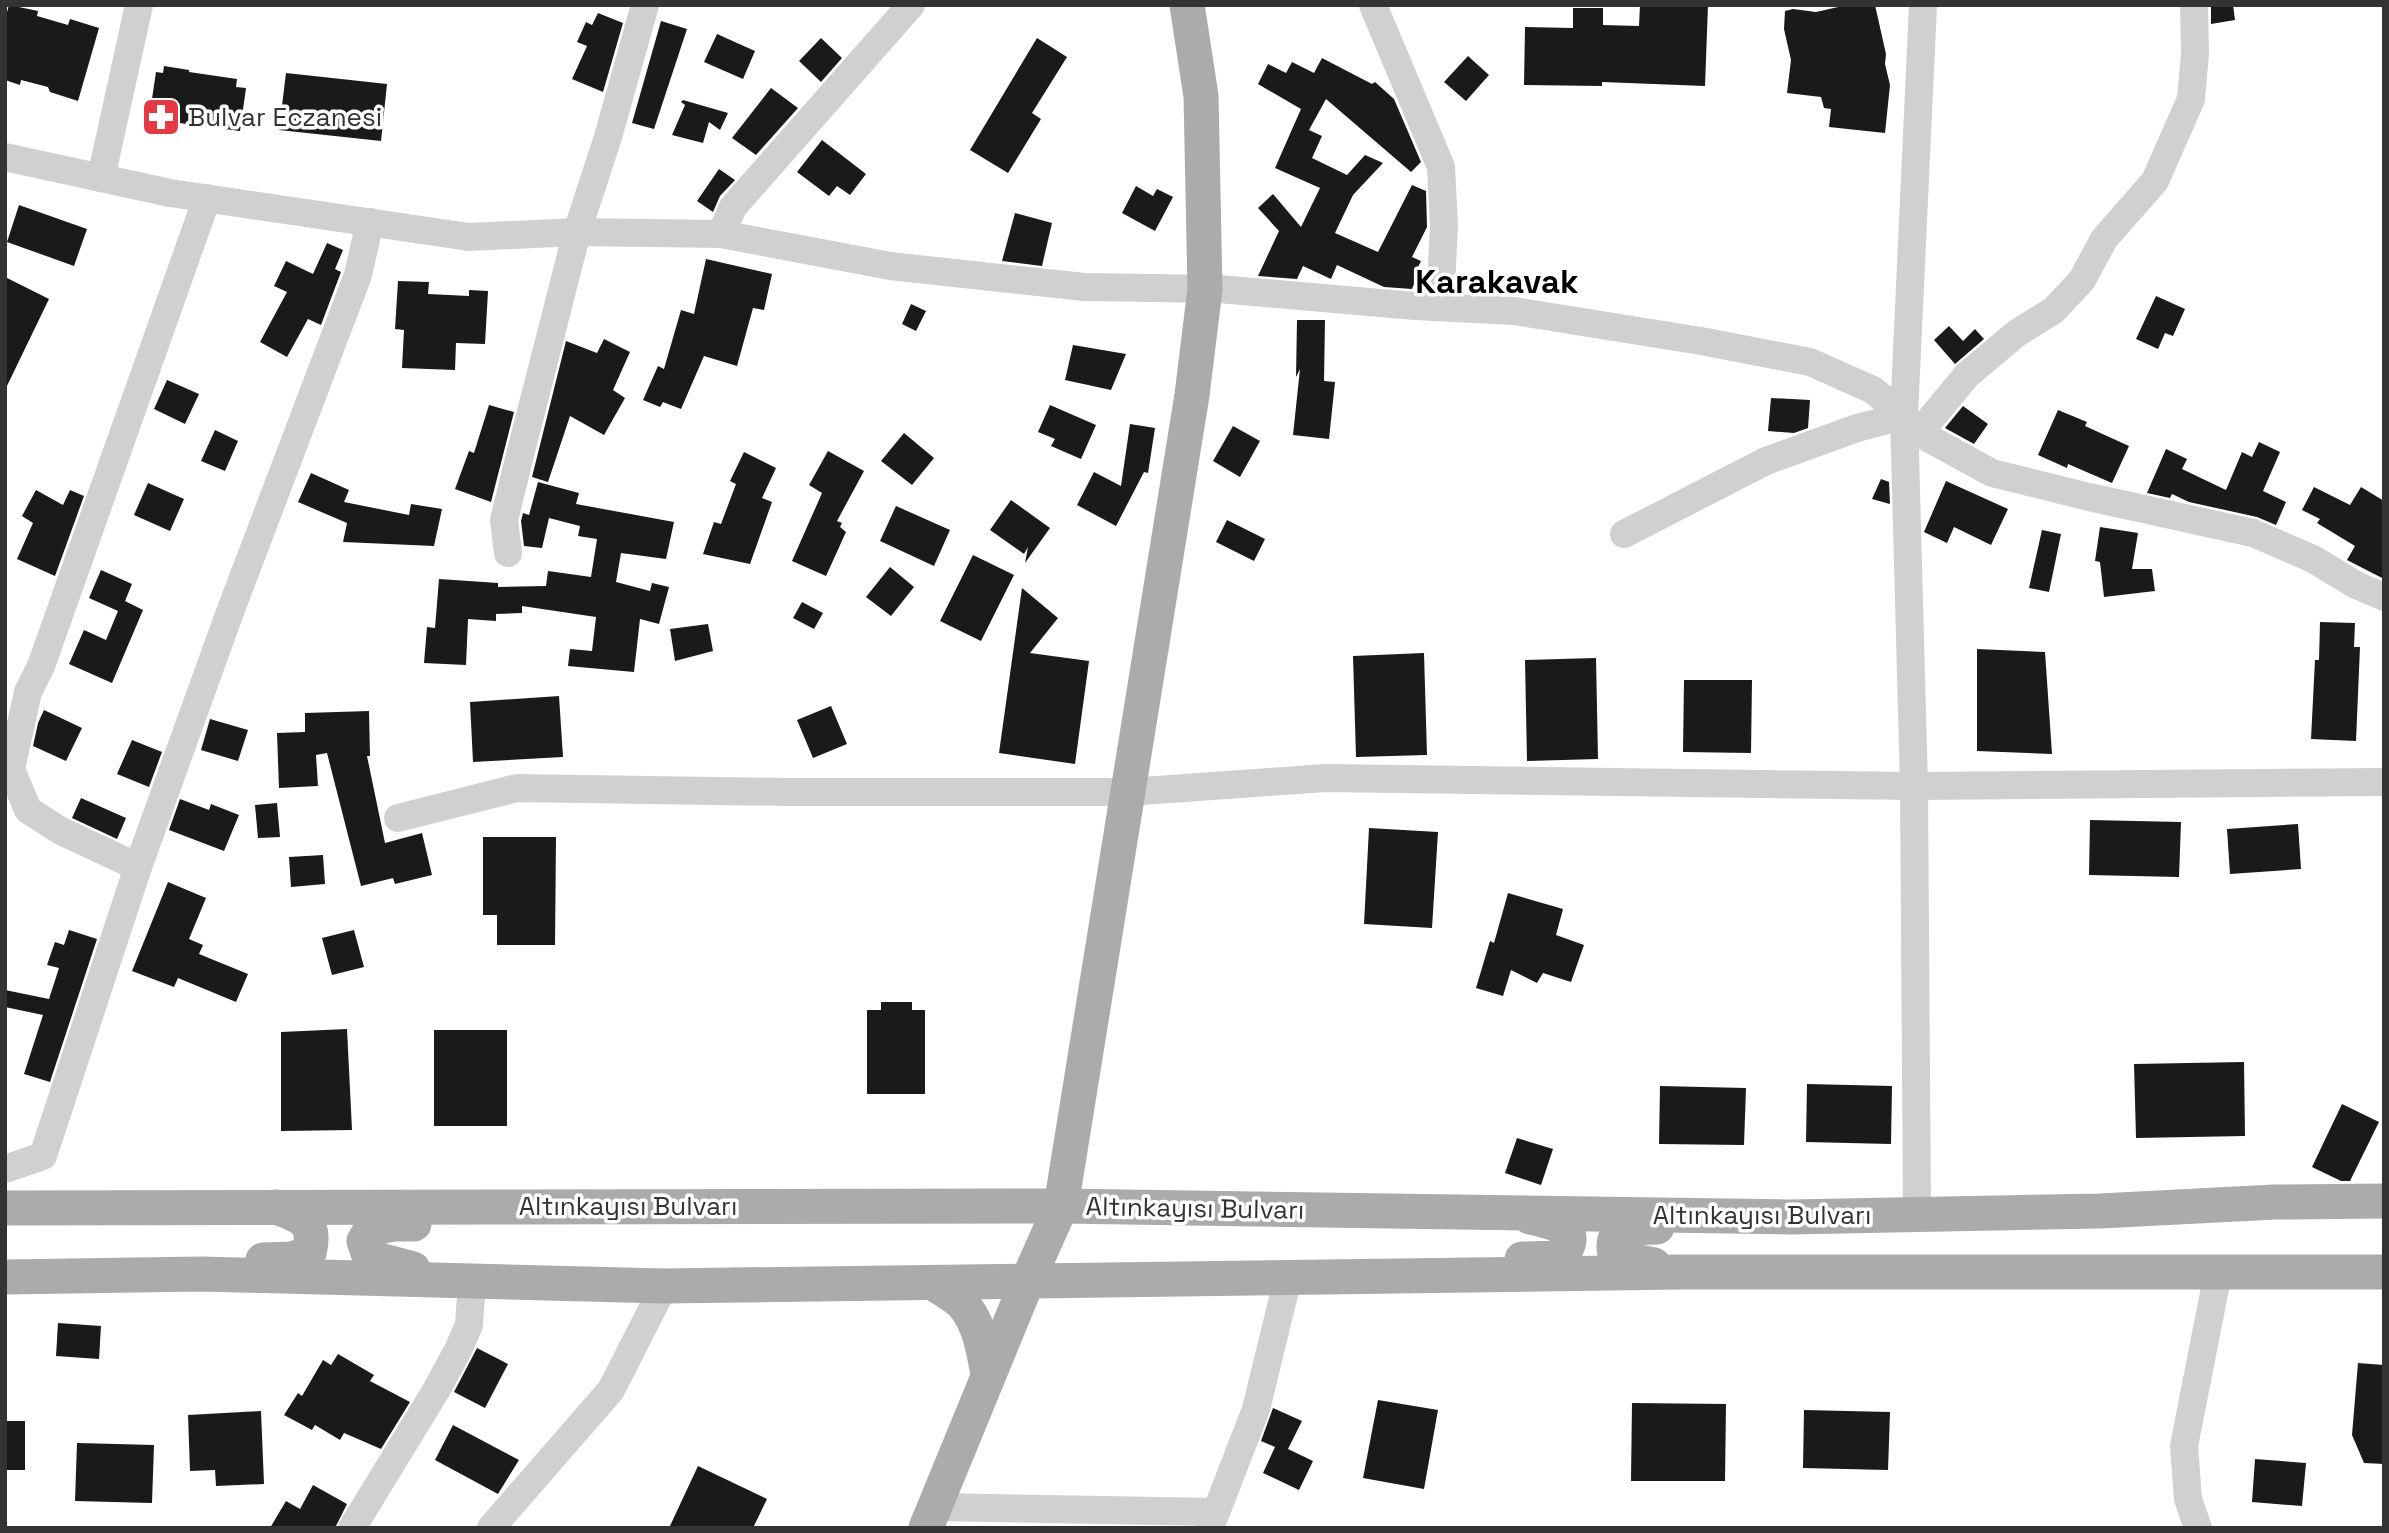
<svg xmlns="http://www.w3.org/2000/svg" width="2389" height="1533" viewBox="0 0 2389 1533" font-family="'Space Grotesk',sans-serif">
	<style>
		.building { fill: #1a1a1a }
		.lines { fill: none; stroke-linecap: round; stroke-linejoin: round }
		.minor { stroke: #d0d0d0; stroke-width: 28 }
		.major { stroke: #ababab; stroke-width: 35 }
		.labels { text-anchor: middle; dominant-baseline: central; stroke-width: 7; stroke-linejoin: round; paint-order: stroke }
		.poi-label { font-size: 26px; fill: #333; stroke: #fff; text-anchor: start }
		.street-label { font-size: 26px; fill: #333; stroke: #fff }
		.district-label { font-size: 33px; font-weight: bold; fill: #000; stroke: #fff }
	</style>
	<rect width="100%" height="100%" fill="#fff"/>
	<g class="building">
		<polygon points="9,5 38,11 37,16 68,25 70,19 99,28 78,101 50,92 48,87 21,80 20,85 5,80 5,19"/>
		<polygon points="1640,5 1708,5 1705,86 1602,82 1602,86 1524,85 1525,27 1573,28 1573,8 1603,8 1603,25 1639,26"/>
		<polygon points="1847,5 1875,5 1886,54 1885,64 1890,85 1885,133 1829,127 1831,109 1824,108 1821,97 1787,93 1791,60 1784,29 1785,11 1793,9 1816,12"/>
		<polygon points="2211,5 2233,5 2235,20 2211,24"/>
		<polygon points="598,13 623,23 603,92 572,79 587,46 577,42 586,22 592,25"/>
		<polygon points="661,21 687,29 654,129 632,123"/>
		<polygon points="717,34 755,51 743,79 704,62"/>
		<polygon points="821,38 842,58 821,82 799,61"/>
		<polygon points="1037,38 1067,57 1032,113 1041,119 1008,173 970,150"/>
		<polygon points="1468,56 1489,75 1466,101 1444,82"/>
		<polygon points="1322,58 1372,84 1375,82 1394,99 1421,162 1411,172 1326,99 1309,130 1322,136 1312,158 1347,175 1365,155 1383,163 1353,195 1335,233 1378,252 1412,185 1426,191 1427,227 1412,257 1421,261 1415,273 1418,275 1412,289 1384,287 1337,265 1331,279 1303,266 1297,279 1258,276 1279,231 1258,208 1273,194 1301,227 1320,188 1275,168 1301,109 1258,84 1268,64 1286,73 1292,62 1314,73"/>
		<polygon points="164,66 189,70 189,72 237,79 236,87 246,88 240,131 149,119 156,72 163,73"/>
		<polygon points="286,73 387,84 381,141 279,130"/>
		<polygon points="771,88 798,108 756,155 732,138"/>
		<polygon points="683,100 728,113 720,130 709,122 703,143 672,135 685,105 681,102"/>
		<polygon points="822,140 866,174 850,195 837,186 829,196 797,172"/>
		<polygon points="719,169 735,180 720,196 713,212 697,201"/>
		<polygon points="1136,186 1153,196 1157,189 1173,197 1155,231 1122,213"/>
		<polygon points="19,205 87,229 74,266 7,242"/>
		<polygon points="1015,213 1052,223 1042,266 1002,261"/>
		<polygon points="327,243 343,250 335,269 341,272 321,325 308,319 287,357 260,342 287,292 274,286 286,261 313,274"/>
		<polygon points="706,259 772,274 764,310 753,308 737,366 704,356 681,409 663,402 660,407 643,400 658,366 664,369 681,310 694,314"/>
		<polygon points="5,277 49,299 5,390"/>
		<polygon points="398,281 429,282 428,294 469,296 469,290 488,291 485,344 456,343 455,370 402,368 404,330 395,329"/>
		<polygon points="2156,296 2185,309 2173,336 2165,333 2158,349 2136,339"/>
		<polygon points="911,304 926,311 916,331 902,324"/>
		<polygon points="1297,320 1325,320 1324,381 1335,382 1329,439 1293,435 1300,369 1296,377"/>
		<polygon points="1949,326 1963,341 1975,329 1984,339 1955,364 1934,340"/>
		<polygon points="604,339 630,352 613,390 625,398 604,435 570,416 548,482 532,477 566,341 597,353"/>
		<polygon points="1073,345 1126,354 1111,390 1065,380"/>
		<polygon points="167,380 199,394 185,424 154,409"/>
		<polygon points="1771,398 1810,400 1808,428 1794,433 1768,431"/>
		<polygon points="489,405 514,412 491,502 455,489 469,451 474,453"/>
		<polygon points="1050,405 1096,425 1081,459 1051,446 1055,439 1038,432"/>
		<polygon points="1963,406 1988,424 1974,444 1945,428"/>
		<polygon points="2058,410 2087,422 2085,426 2129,446 2112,483 2068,464 2067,468 2038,455"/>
		<polygon points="1130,424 1155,428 1148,473 1144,472 1116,526 1077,505 1094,472 1121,486"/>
		<polygon points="1233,426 1260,441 1240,477 1213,461"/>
		<polygon points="215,430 238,441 225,471 201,461"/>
		<polygon points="904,433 934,458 912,485 881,461"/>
		<polygon points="2259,442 2280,452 2263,491 2286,502 2276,525 2257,517 2189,502 2172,494 2170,498 2147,493 2166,449 2187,459 2182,469 2226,490 2242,452 2252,457"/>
		<polygon points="828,451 864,471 837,521 842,523 840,527 846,532 826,576 792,561 822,493 809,485"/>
		<polygon points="744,452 776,468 762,498 772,502 750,564 703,554 714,522 721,524 736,484 730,481"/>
		<polygon points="311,473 349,490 344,502 409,515 411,504 442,509 434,546 343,542 347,523 298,502"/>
		<polygon points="1881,479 1889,482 1890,504 1872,499"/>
		<polygon points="1946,481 2008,509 1991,545 1954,527 1947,543 1924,532"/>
		<polygon points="538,482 579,493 576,504 674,522 666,559 621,553 616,582 650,591 652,583 669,587 659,624 640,619 634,672 568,666 570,649 592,651 596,617 522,606 522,613 496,614 496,621 468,619 466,665 424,663 427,627 435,628 439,579 498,583 498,587 546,586 548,571 591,577 597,539 578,536 580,526 549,518 542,548 524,546 521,521 523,513 529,515"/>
		<polygon points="148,483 184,499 170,531 134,515"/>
		<polygon points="2314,487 2350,505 2361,487 2384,501 2384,579 2347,560 2355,546 2317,523 2320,519 2302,510"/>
		<polygon points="36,490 63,505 70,490 84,496 55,576 17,559 33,523 22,516"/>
		<polygon points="1011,500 1050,528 1025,563 1028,547 1024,554 990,530"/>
		<polygon points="896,506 950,530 934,566 880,541"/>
		<polygon points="1227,520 1265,539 1254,561 1216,542"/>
		<polygon points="2100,527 2138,533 2132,569 2152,569 2155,591 2104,597 2100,562 2095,561"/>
		<polygon points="2042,530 2061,534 2049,592 2029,588"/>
		<polygon points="973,555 1014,575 981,641 940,621"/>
		<polygon points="890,567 914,587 891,616 866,597"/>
		<polygon points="101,570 132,584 125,601 143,610 112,683 69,664 84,630 106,640 118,611 89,598"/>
		<polygon points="1022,588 1058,618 1030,653 1089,661 1075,764 999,753"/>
		<polygon points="802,602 823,613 814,629 793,618"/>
		<polygon points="2320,622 2355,623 2354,647 2360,647 2356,741 2311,739 2315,660 2319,660"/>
		<polygon points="708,624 713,651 675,661 670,629"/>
		<polygon points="1977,649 2045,652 2052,754 1977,751"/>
		<polygon points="1424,653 1427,755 1356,757 1353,656"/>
		<polygon points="1596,658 1598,759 1527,761 1525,660"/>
		<polygon points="1684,680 1752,680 1751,753 1683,752"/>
		<polygon points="559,696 563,757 473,762 470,702"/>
		<polygon points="831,706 847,744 813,758 797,720"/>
		<polygon points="44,710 82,728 66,761 33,746 38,723"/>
		<polygon points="369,711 370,756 367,756 385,843 422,833 432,875 395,884 393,878 361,886 327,753 316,755 318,786 279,788 277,733 305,732 305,713"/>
		<polygon points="210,719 248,730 238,761 201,750"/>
		<polygon points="132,740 162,752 149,787 117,774"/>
		<polygon points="81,798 126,818 117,839 72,818"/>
		<polygon points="180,799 209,810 211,804 239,815 224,851 169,830"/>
		<polygon points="277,803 280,837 258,838 255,805"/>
		<polygon points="2090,820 2181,822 2179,877 2089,875"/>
		<polygon points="2298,824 2301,869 2230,874 2227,829"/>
		<polygon points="1369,828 1438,832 1432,928 1364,924"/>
		<polygon points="483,837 556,837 555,945 497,945 497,915 483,915"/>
		<polygon points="323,855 325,884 291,887 289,857"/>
		<polygon points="168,882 206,898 189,939 203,945 199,954 248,974 236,1002 178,978 174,987 132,971"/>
		<polygon points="1508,893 1563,909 1556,935 1584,945 1571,982 1543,973 1537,983 1511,970 1503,996 1476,988 1490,941 1494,943"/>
		<polygon points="69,930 97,939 50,1082 24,1074 43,1015 5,1007 5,990 49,999 59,968 47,965 55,942 64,945"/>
		<polygon points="354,930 364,967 332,975 322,938"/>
		<polygon points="881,1002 912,1002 912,1010 925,1010 925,1094 867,1094 867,1010 881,1010"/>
		<polygon points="347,1029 352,1130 281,1131 281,1032"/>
		<rect x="434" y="1030" width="73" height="96"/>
		<polygon points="2244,1062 2245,1136 2136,1138 2134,1064"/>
		<polygon points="1807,1084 1892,1086 1891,1144 1806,1142"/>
		<polygon points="1660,1086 1746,1088 1744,1145 1659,1144"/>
		<polygon points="2342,1104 2379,1122 2350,1181 2341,1181 2312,1167"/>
		<polygon points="1517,1138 1553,1149 1541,1185 1505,1173"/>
		<polygon points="58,1323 101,1326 99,1359 56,1356"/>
		<polygon points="477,1348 508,1364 485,1408 454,1392"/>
		<polygon points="338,1354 374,1375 370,1381 410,1402 381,1449 344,1433 340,1440 315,1425 312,1430 284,1415 298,1393 302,1396 323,1360 331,1365"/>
		<polygon points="2358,1363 2384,1365 2384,1464 2364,1463 2352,1435"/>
		<polygon points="1378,1400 1438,1410 1424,1489 1363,1478"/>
		<polygon points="1632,1403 1726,1404 1725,1481 1631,1481"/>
		<polygon points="1273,1408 1302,1421 1288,1449 1313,1461 1299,1490 1263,1473 1275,1447 1261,1441"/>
		<polygon points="1804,1410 1890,1412 1888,1470 1803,1468"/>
		<polygon points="261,1411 264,1484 216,1486 215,1470 190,1471 188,1415"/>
		<rect x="5" y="1421" width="20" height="49"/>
		<polygon points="453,1425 519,1460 498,1494 435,1460"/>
		<polygon points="77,1443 154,1445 152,1503 75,1501"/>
		<polygon points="2255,1459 2306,1463 2302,1506 2252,1502"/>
		<polygon points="698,1466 767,1499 753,1528 669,1528"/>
		<polygon points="313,1485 347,1504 335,1528 270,1528 286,1501 300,1509"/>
	</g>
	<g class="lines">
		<g class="minor">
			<polyline points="1373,5 1441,167 1444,225 1440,307"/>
			<polyline points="5,157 170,193 469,237 577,232 721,234 890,266 1084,287 1219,289 1415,306 1514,311 1701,341 1810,362 1873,390 1904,416 1919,433 1992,473 2089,497 2253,533 2313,559 2356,585 2384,597"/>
			<polyline points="101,178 139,5"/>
			<polyline points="721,234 733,207 911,5"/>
			<polyline points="1919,433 1967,375 2017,333 2054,310 2082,280 2104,239 2155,181 2191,99 2195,53 2194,5"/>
			<polyline points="1624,534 1766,461 1857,428 1904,416"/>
			<polyline points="508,553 504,520 521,451 577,232 608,137 645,5"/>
			<polyline points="398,818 517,788 788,792 1129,792 1325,778 1914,786 2384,782"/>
			<polyline points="138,867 61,831 28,810 11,769 28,692 41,666 207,198"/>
			<polyline points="5,1169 43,1156 138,867 230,612 358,275 370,222"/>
			<polyline points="1917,1214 1914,786 1904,416 1923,5"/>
			<polyline points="934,1507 1216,1512"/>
			<polyline points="352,1528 437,1389 458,1350 469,1325 472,1281"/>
			<polyline points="491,1528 611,1390 664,1286"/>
			<polyline points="1210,1528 1256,1409 1288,1278"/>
			<polyline points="2198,1528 2188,1499 2184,1446 2218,1273"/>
		</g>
		<g class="major">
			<polyline points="5,1208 1061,1206 1791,1217 2100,1211 2275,1202 2384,1201"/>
			<path d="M1522,1259l38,-1c25,-30 -7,-36 -30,-41"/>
			<path d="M263,1260l29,-1 17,-6c8,-31 -6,-36 -33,-46"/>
			<path d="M1654,1265l-31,-6 -8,-5c-3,-12 0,-18 9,-26l33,-1"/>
			<polyline points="413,1269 379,1260 368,1253 364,1241 372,1228 394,1224 414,1224"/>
			<polyline points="5,1277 202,1274 664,1286 1681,1272 2384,1272"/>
			<path d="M933,1283c9,6 20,12 28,19 19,20 22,47 27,72"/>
			<polyline points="926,1528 1027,1282 1061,1206 1192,395 1205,289 1201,96 1187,5"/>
		</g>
	</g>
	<defs>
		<symbol id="pharmacy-square" viewBox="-11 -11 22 22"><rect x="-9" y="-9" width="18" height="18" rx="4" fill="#e63946" stroke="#fff"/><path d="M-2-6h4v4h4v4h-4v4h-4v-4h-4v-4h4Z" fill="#fff"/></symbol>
	</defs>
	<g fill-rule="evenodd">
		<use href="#pharmacy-square" x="139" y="95" width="44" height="44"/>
	</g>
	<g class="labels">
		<g class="poi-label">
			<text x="188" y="117">Bulvar Eczanesi</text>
		</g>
		<g class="street-label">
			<text x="628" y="1206">Altınkayısı Bulvarı</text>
			<text transform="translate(1195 1208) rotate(1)">Altınkayısı Bulvarı</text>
			<text x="1762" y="1215">Altınkayısı Bulvarı</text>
		</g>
		<g class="district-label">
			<text x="1497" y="282">Karakavak</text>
		</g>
	</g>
	<rect width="2389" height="1533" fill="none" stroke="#333333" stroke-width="14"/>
</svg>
